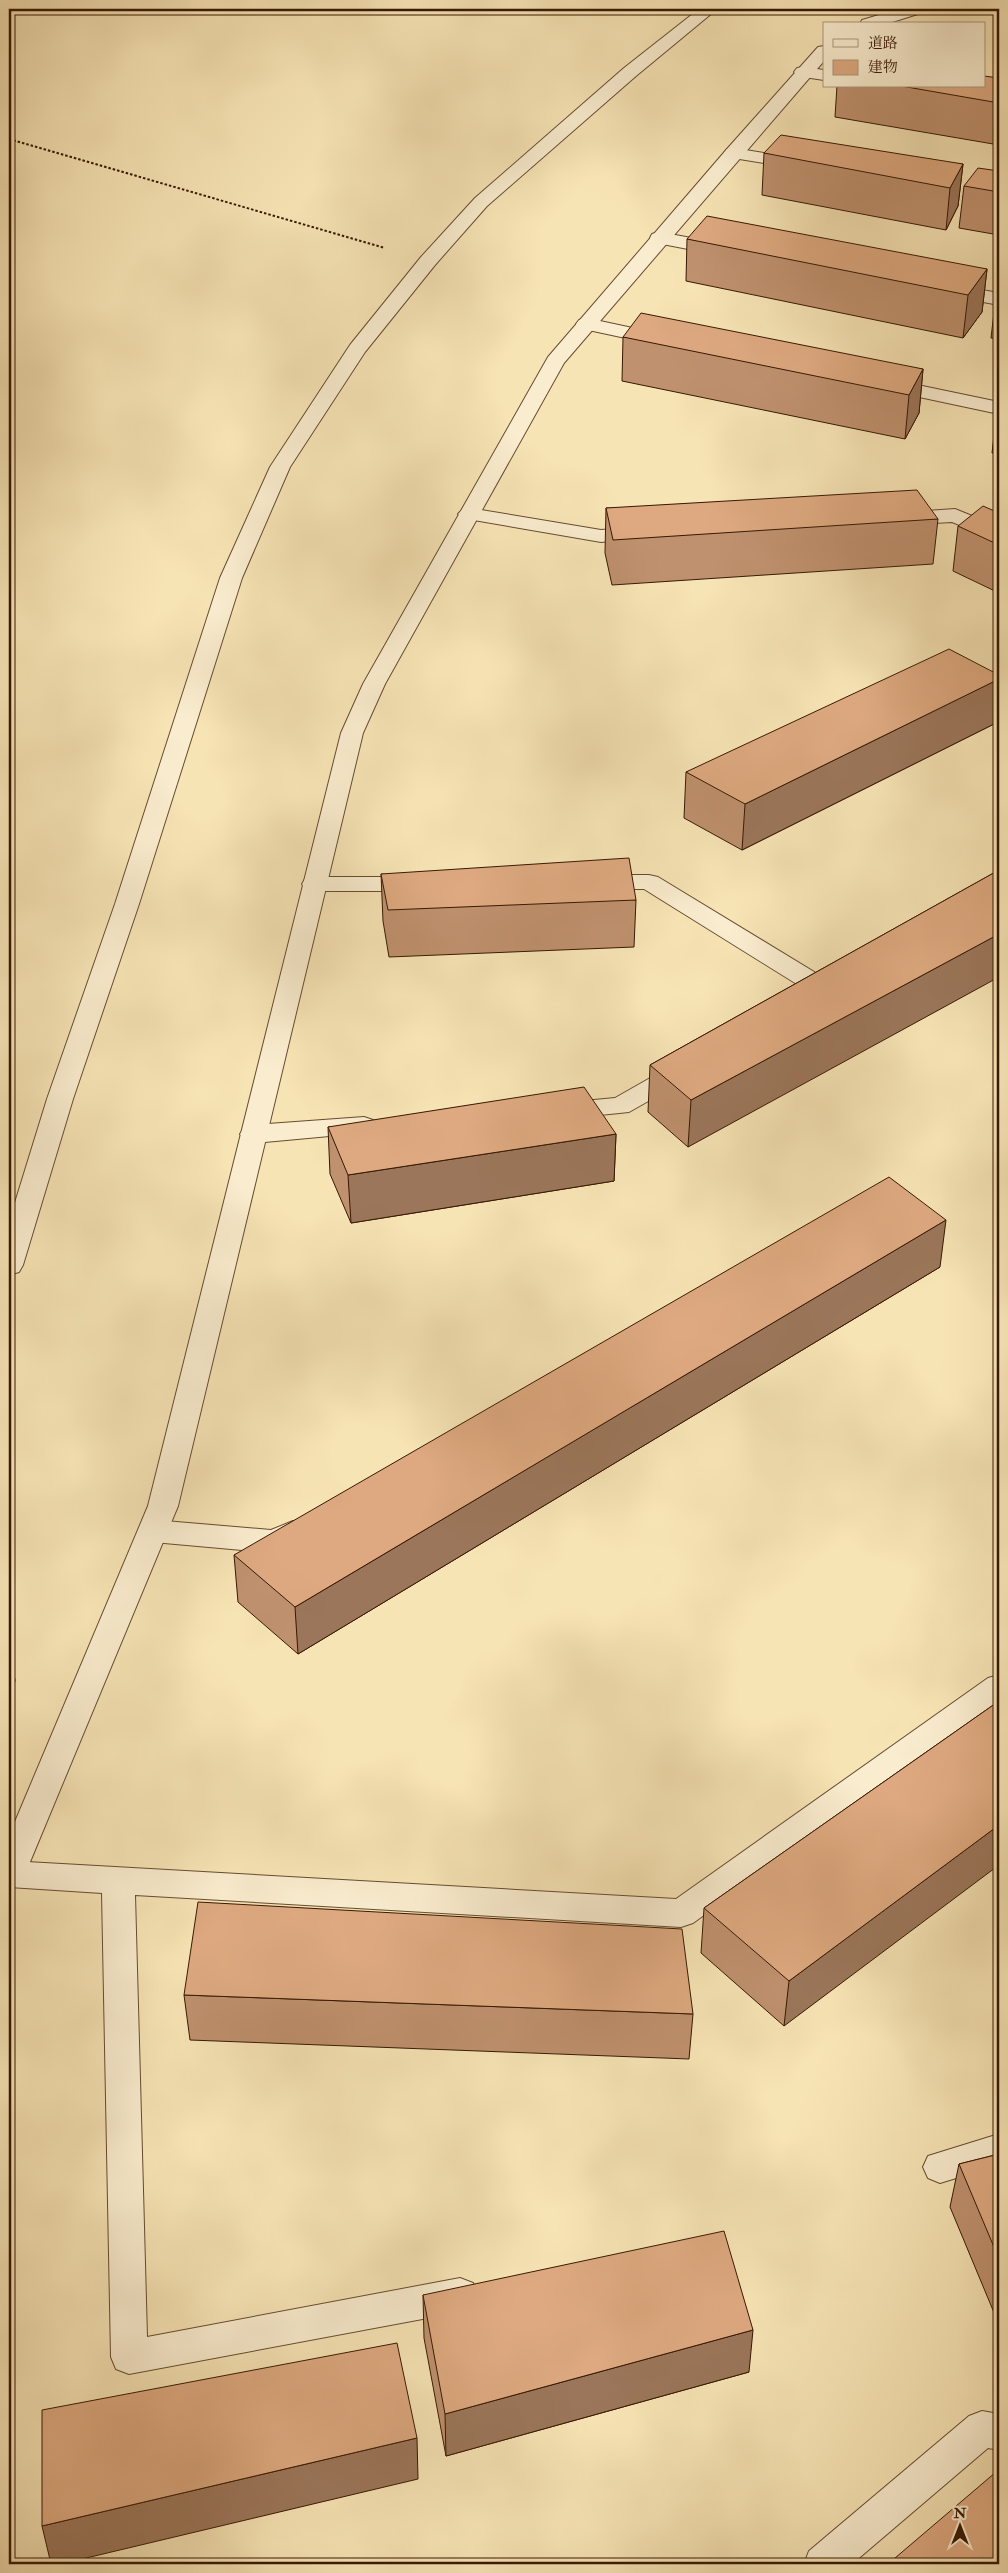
<svg xmlns="http://www.w3.org/2000/svg" width="1008" height="2573" viewBox="0 0 1008 2573" font-family="'IM FELL Double Pica','Noto Serif JP',serif">
	<style>
		.lines { fill: none; stroke-linecap: round; stroke-linejoin: round }
		.service-casing { stroke: #674b30; stroke-width: 2 }
		.minor-casing { stroke: #674b30; stroke-width: 2 }
		.tertiary-casing { stroke: #674b30; stroke-width: 2 }
		.path { stroke: #371803; stroke-width: 2; stroke-dasharray: 2.5 2; stroke-linecap: butt }
		.service { fill: #faedcf; fill-rule: evenodd }
		.minor { fill: #faedcf; fill-rule: evenodd }
		.tertiary { fill: #faedcf; fill-rule: evenodd }
		.wall { fill: #bf916e; stroke: #371803 }
		.shaded-wall { fill: #9b765a; stroke: #371803 }
		.building { fill: #dea980; stroke: #371803 }
	</style>
	<rect width="100%" height="100%" fill="#f7e4b5"/>
	<filter id="stains"><feTurbulence type="fractalNoise" baseFrequency=".004" numOctaves="4"/><feColorMatrix values="0 0 0 0 .2 0 0 0 0 .09 0 0 0 0 .02 0 0 0 .5 -.17"/></filter>
	<radialGradient id="worn" r=".72"><stop offset=".6" stop-color="#630" stop-opacity="0"/><stop offset="1" stop-color="#630" stop-opacity=".3"/></radialGradient>
	<g class="lines">
		<defs>
			<g id="service">
				<polygon points="803,67 824,70 824,80 797,76 794,72 797,68"/>
				<polygon points="733,148 800,159 806,160 809,164 806,168 800,169 727,157 724,153 727,149"/>
				<polygon points="659,232 724,244 731,246 733,250 731,254 724,256 652,242 650,238 652,234"/>
				<polygon points="948,284 999,293 999,305 941,294 938,290 941,286"/>
				<polygon points="586,318 670,336 673,340 670,344 663,346 579,328 576,324 579,320"/>
				<polygon points="884,378 999,402 999,414 877,388 874,384 877,380"/>
				<polygon points="469,508 601,530 643,527 650,529 654,533 650,537 601,542 462,518 458,514 462,510"/>
				<polygon points="955,509 999,527 999,541 952,522 898,525 891,523 887,519 891,515 898,513"/>
				<polygon points="596,875 649,875 658,877 834,984 838,990 834,996 825,998 816,996 644,889 596,889 587,887 584,882 587,877"/>
				<polygon points="314,877 420,877 429,879 432,884 429,889 420,891 314,891 305,889 302,884 305,879"/>
				<polygon points="682,1063 691,1065 695,1071 691,1077 629,1112 561,1119 552,1116 548,1110 552,1104 615,1098 673,1065"/>
				<polygon points="364,1117 373,1120 377,1126 373,1132 253,1143 244,1140 240,1134 244,1128 253,1125"/>
				<polygon points="153,1520 271,1530 293,1521 303,1524 308,1532 303,1540 275,1553 153,1542 143,1539 138,1531 143,1523"/>
				<polygon points="999,1675 999,1703 693,1923 681,1927 135,1895 147,2337 460,2278 473,2283 478,2295 473,2307 460,2312 129,2374 116,2369 111,2357 102,1893 9,1887 9,1861 676,1899 988,1678"/>
				<polygon points="999,2134 999,2165 940,2183 928,2178 923,2167 928,2156"/>
				<polygon points="982,2411 999,2414 999,2450 988,2448 852,2564 804,2564 809,2551 969,2416"/>
			</g>
			<polygon id="minor" points="699,9 717,9 636,76 487,206 435,265 365,352 290,467 242,578 139,904 73,1099 23,1265 19,1272 9,1275 9,1222 47,1099 115,904 220,578 270,467 350,345 421,257 475,198 624,68"/>
			<g id="tertiary">
				<polygon points="899,9 923,9 921,13 886,24 860,24 862,20"/>
				<polygon points="824,46 824,61 564,363 385,684 363,733 178,1506 25,1874 20,1884 9,1887 9,1836 148,1506 341,733 363,684 548,357 727,149 818,47"/>
			</g>
		</defs>
		<use href="#service" class="service-casing"/>
		<use href="#minor" class="minor-casing"/>
		<use href="#tertiary" class="tertiary-casing"/>
		<polyline class="path" points="9,139 385,248"/>
		<use href="#service" class="service"/>
		<use href="#minor" class="minor"/>
		<use href="#tertiary" class="tertiary"/>
	</g>
	<g class="wall">
		<polygon points="999,78 999,145 835,117 837,86 984,86"/>
		<polygon points="764,153 963,164 958,206 946,230 762,195"/>
		<polygon points="999,171 999,235 959,228 964,186"/>
		<polygon points="687,239 987,269 982,312 963,338 686,281"/>
		<polygon points="999,290 999,339 991,338 996,295"/>
		<polygon points="623,337 923,369 919,413 905,439 622,381"/>
		<polygon points="999,406 999,454 992,453 997,409"/>
		<polygon points="606,508 938,519 933,564 612,585 605,553"/>
		<polygon points="999,513 999,593 953,571 958,526"/>
		<polygon points="999,675 999,700 996,723 742,850 684,818 686,772"/>
		<polygon points="999,870 688,1147 648,1112 650,1065"/>
		<polygon points="381,874 636,900 634,947 389,957 383,921"/>
		<polygon points="328,1127 616,1134 614,1181 351,1223 330,1174"/>
		<polygon points="940,1267 298,1654 238,1602 234,1555"/>
		<polygon points="999,1701 784,2026 701,1953 704,1908"/>
		<polygon points="184,1995 693,2014 689,2059 190,2040"/>
		<polygon points="999,2154 999,2314 995,2315 950,2207 959,2164"/>
		<polygon points="423,2295 749,2372 446,2456 424,2338"/>
	</g>
	<g class="shaded-wall">
		<polygon points="963,164 958,206 946,230 950,188"/>
		<polygon points="987,269 982,312 963,338 968,295"/>
		<polygon points="923,369 919,413 905,439 909,395"/>
		<polygon points="999,679 999,700 996,723 742,850 745,804"/>
		<polygon points="999,934 999,977 688,1147 691,1100"/>
		<polygon points="616,1134 614,1181 351,1223 348,1175"/>
		<polygon points="946,1220 940,1267 298,1654 295,1607"/>
		<polygon points="10,1654 15,1680 9,1717 9,1663"/>
		<polygon points="999,1825 999,1865 784,2026 789,1981"/>
		<polygon points="999,2296 999,2314 995,2315"/>
		<polygon points="753,2330 749,2372 446,2456 445,2414"/>
		<polygon points="417,2438 418,2479 61,2564 51,2564 42,2526"/>
	</g>
	<g class="building">
		<polygon points="984,76 999,78 999,103 901,86 984,86"/>
		<polygon points="781,135 963,164 950,188 764,153"/>
		<polygon points="978,168 999,171 999,192 964,186"/>
		<polygon points="707,216 987,269 968,295 687,239"/>
		<polygon points="999,290 999,295 996,295"/>
		<polygon points="641,313 923,369 909,395 623,337"/>
		<polygon points="917,490 938,519 613,540 606,508"/>
		<polygon points="983,506 999,513 999,545 958,526"/>
		<polygon points="949,649 999,675 999,679 745,804 686,772"/>
		<polygon points="629,858 636,900 388,910 381,874"/>
		<polygon points="999,870 999,934 691,1100 650,1065"/>
		<polygon points="584,1087 616,1134 348,1175 328,1127"/>
		<polygon points="889,1177 946,1220 295,1607 234,1555"/>
		<polygon points="999,1701 999,1825 789,1981 704,1908"/>
		<polygon points="198,1902 682,1929 693,2014 184,1995"/>
		<polygon points="999,2154 999,2259 959,2164"/>
		<polygon points="724,2231 753,2330 445,2414 423,2295"/>
		<polygon points="397,2343 417,2438 42,2526 42,2410"/>
		<polygon points="996,2472 999,2476 999,2564 888,2564"/>
	</g>
	<rect width="1008" height="2573" fill="none" stroke="#f7e4b5" stroke-width="30"/>
	<rect x="10" y="10" width="988" height="2553" fill="none" stroke="#371803" stroke-width="2.5"/>
	<rect x="15" y="15" width="978" height="2543" fill="none" stroke="#371803"/>
	<rect x="823" y="22" width="162" height="65" fill="#faedcf" stroke="#ac987d"/>
	<rect x="833" y="39" width="25" height="8" fill="#faedcf" stroke="#ac987d"/>
	<text x="868" y="48" font-size="15" fill="#371803">道路</text>
	<rect x="833" y="60" width="25" height="15" fill="#dea980" stroke="#ac987d"/>
	<text x="868" y="72" font-size="15" fill="#371803">建物</text>
	<g transform="translate(960 2526)" stroke="#faedcf" stroke-width="4" paint-order="stroke">
	<path d="M0-4L9 19L0 12L-9 19Z" fill="#371803"/>
	<text y="-8" font-size="14" font-weight="bold" text-anchor="middle" fill="#371803">N</text>
	</g>
	<rect width="100%" height="100%" filter="url(#stains)"/>
	<rect width="100%" height="100%" fill="url(#worn)"/>
</svg>
